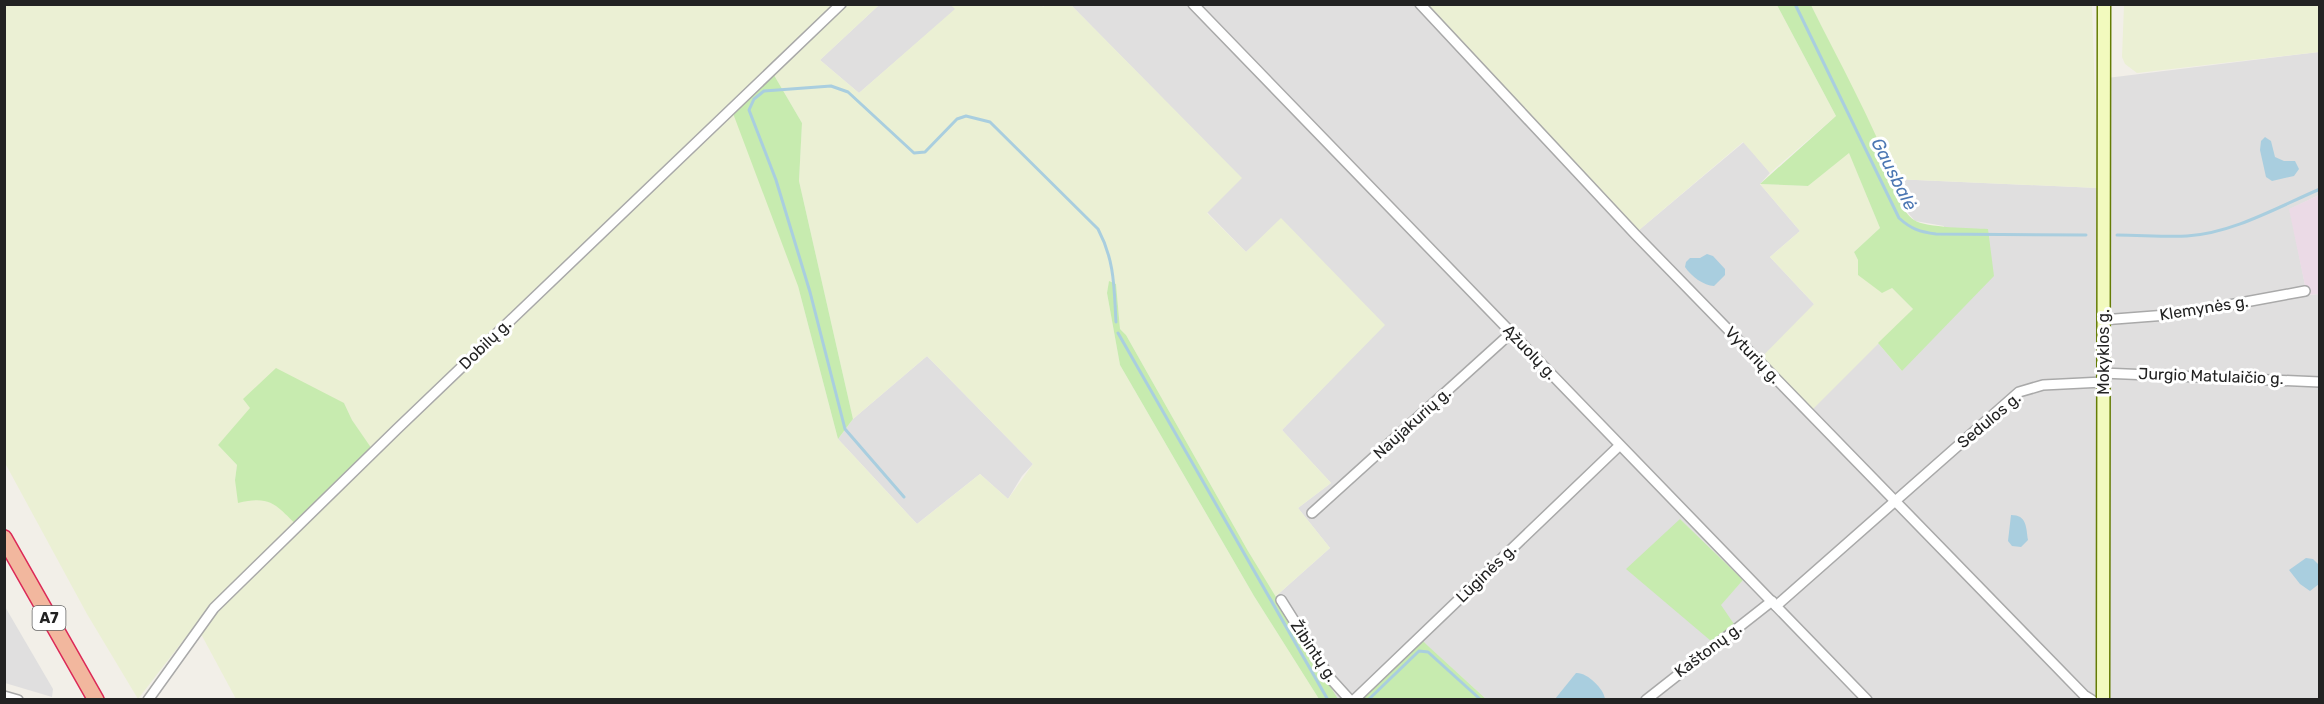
<svg xmlns="http://www.w3.org/2000/svg" width="2324" height="704" viewBox="0 0 2324 704" font-family="Rubik,sans-serif">
	<style>
		.residential { fill: #e0dfdf; fill-rule: evenodd }
		.industrial { fill: #ebdae6 }
		.farmland { fill: #ebf0d4; fill-rule: evenodd }
		.grass { fill: #c7ebaf }
		.water { fill: #a9cedf }
		.lines { fill: none; stroke-linecap: round; stroke-linejoin: round }
		.stream { stroke: #a9cedf; stroke-width: 3 }
		.minor-casing { stroke: #a9a9a9; stroke-width: 12 }
		.secondary-casing { stroke: #657c05; stroke-width: 15 }
		.trunk-casing { stroke: #dc2957; stroke-width: 18 }
		.minor { stroke: #fff; stroke-width: 9 }
		.secondary { stroke: #f2fabe; stroke-width: 12 }
		.trunk { stroke: #f2b79e; stroke-width: 15 }
		.labels { text-anchor: middle; dominant-baseline: central; stroke-width: 6; stroke-linejoin: round; paint-order: stroke }
		.shield { fill: #fff; stroke: #646464; stroke-width: 1.5 }
		.shield-label { font-size: 15px; font-weight: bold; fill: #222 }
		.street-label { font-size: 16px; fill: #222; stroke: #fff }
		.water-label { font-size: 18px; font-style: italic; fill: #4c77b3; stroke: #fff }
	</style>
	<rect width="100%" height="100%" fill="#f2efe8"/>
	<g class="residential">
		<polygon points="879,5 951,5 956,9 859,93 820,60"/>
		<path d="M1071,5h343l218,231 112,-94 26,31 -10,11 40,47 -30,26 44,47 -9,112 73,-73 24,28 42,-145 -29,-5 -13,-15 -8,-27 204,9v511h-612l-67,-61 -69,61h-12l-63,-102 55,-49 -32,-40 33,-25 -49,-53 102,-105 -103,-106 -35,33 -39,-40 34,-34zM1680,519l63,61 -23,25z"/>
		<polygon points="2319,52 2319,195 2290,209 2307,295 2319,294 2319,699 2107,699 2107,78"/>
		<polygon points="927,356 1033,464 1022,476 1008,499 980,474 917,524 838,439 853,419"/>
		<polygon points="4,605 53,689 52,697 5,683"/>
	</g>
	<polygon class="industrial" points="2319,195 2319,294 2307,295 2289,209"/>
	<g class="farmland">
		<path d="M1041,4l2,3 3,-2h25l171,173 -35,35 39,39 35,-34 104,107 -103,105 49,53 -33,25 32,40 -55,49 -27,-46 -122,-216 -6,-6 -4,-45 -7,-2 -2,11 13,72 134,231 65,103h-1083l-35,-65 -1,-7 -4,-3 -58,75 -51,-85 -82,-151v-458h874l-59,55 39,33 96,-84 -4,-4zM771,70l31,53 -3,58 54,238 74,-63 106,108 -25,35 -28,-25 -63,50 -79,-85 -40,-153zM244,400l100,3 8,17 21,32 -102,49 -17,-2 -19,-19 2,-15 -19,-20 33,-37z"/>
		<polygon points="1414,5 1777,5 1836,116 1770,173 1743,142 1632,236"/>
		<polygon points="1811,5 2092,5 2098,188 1894,179 1871,127"/>
		<polygon points="2124,5 2319,5 2319,52 2137,73 2125,64 2122,57"/>
		<polygon points="1849,152 1880,228 1854,252 1858,260 1858,275 1892,288 1913,309 1806,416 1755,364 1814,304 1770,257 1800,231 1760,184 1808,186"/>
	</g>
	<g class="grass">
		<path d="M1777,5h34c28,57 61,115 83,175 5,14 7,31 20,40 12,8 58,8 74,9l6,47 -92,95 -24,-28 35,-34 -21,-21 -10,5 -24,-18v-15l-4,-8 26,-24 -31,-75 -41,33 -48,-2 76,-68z"/>
		<polygon points="771,70 802,123 799,181 853,419 838,439 798,286 731,108"/>
		<polygon points="1109,281 1116,284 1120,329 1126,335 1248,551 1338,699 1319,699 1254,596 1120,365 1107,293"/>
		<path d="M276,368l68,35 8,17 22,32 -76,74c-23,-21 -26,-31 -60,-23l-3,-23 2,-15 -19,-20 32,-37 -7,-9z"/>
		<polygon points="1680,519 1743,580 1721,605 1734,624 1711,641 1626,569"/>
		<polygon points="1419,637 1427,645 1486,699 1354,700"/>
	</g>
	<g class="water">
		<polygon points="2265,137 2271,141 2275,157 2284,161 2295,161 2299,169 2294,176 2272,181 2266,177 2260,150 2261,141"/>
		<path d="M1707,254l6,2 12,13v6l-11,11c-10,0 -23,-10 -29,-19l1,-5 4,-4h10z"/>
		<path d="M2011,515c16,0 15,12 17,25l-7,7 -9,-1 -4,-5z"/>
		<polygon points="2306,558 2313,559 2319,565 2319,584 2310,591 2300,584 2289,570"/>
		<path d="M1576,673c11,-1 28,16 29,26h-50z"/>
	</g>
	<g class="lines">
		<g class="stream">
			<path d="M1795,4l104,214c12,11 21,14 37,16l150,1"/>
			<path d="M2117,235c23,0 47,2 70,1 46,-3 91,-29 133,-47"/>
			<polyline points="1118,333 1328,700"/>
			<path d="M904,497l-59,-68 -35,-137 -34,-112 -27,-70 5,-11 10,-8 67,-5 17,6 66,61 11,-1 32,-33 9,-3 24,6 108,107c17,32 16,59 18,93"/>
			<polyline points="1368,700 1419,651 1428,652 1481,700"/>
		</g>
		<defs>
			<g id="minor">
				<polyline points="1193,4 1867,700"/>
				<polyline points="1420,4 1635,234 2084,695 2092,700"/>
				<polyline points="2102,320 2180,314 2305,291"/>
				<polyline points="2102,373 2320,382"/>
				<polyline points="1312,513 1511,333"/>
				<polyline points="1281,600 1330,678 1350,700"/>
				<polyline points="1776,606 2019,392 2043,385 2103,382"/>
				<polyline points="4,696 18,700"/>
				<polyline points="148,700 214,608 397,429 841,4"/>
				<polyline points="1354,700 1619,446"/>
				<polyline points="1646,700 1772,601"/>
			</g>
			<polyline id="secondary" points="2103,700 2104,4"/>
			<polyline id="trunk" points="4,538 96,700"/>
		</defs>
		<use href="#minor" class="minor-casing"/>
		<use href="#secondary" class="secondary-casing"/>
		<use href="#trunk" class="trunk-casing"/>
		<use href="#minor" class="minor"/>
		<use href="#secondary" class="secondary"/>
		<use href="#trunk" class="trunk"/>
	</g>
	<g class="labels">
		<rect class="shield" x="32.5" y="606" width="33" height="24" rx="4.5"/>
		<g class="shield-label">
			<text x="49" y="618">A7</text>
		</g>
		<g class="street-label">
			<text transform="translate(2204 308) rotate(-9)">Klemynės g.</text>
			<text transform="translate(485 344) rotate(-44)">Dobilų g.</text>
			<text transform="translate(1530 352) rotate(46)">Ąžuolų g.</text>
			<text transform="translate(2103 352) rotate(-90)">Mokyklos g.</text>
			<text transform="translate(1753 355) rotate(46)">Vyturių g.</text>
			<text transform="translate(2211 376) rotate(2)">Jurgio Matulaičio g.</text>
			<text transform="translate(1989 420) rotate(-40)">Sedulos g.</text>
			<text transform="translate(1412 423) rotate(-42)">Naujakurių g.</text>
			<text transform="translate(1486 573) rotate(-44)">Lūginės g.</text>
			<text transform="translate(1708 650) rotate(-37)">Kaštonų g.</text>
			<text transform="translate(1314 651) rotate(56)">Žibintų g.</text>
		</g>
		<g class="water-label">
			<text transform="translate(1894 174) rotate(63)">Gausbalė</text>
		</g>
	</g>
	<rect width="2324" height="704" fill="none" stroke="#222222" stroke-width="12"/>
</svg>
